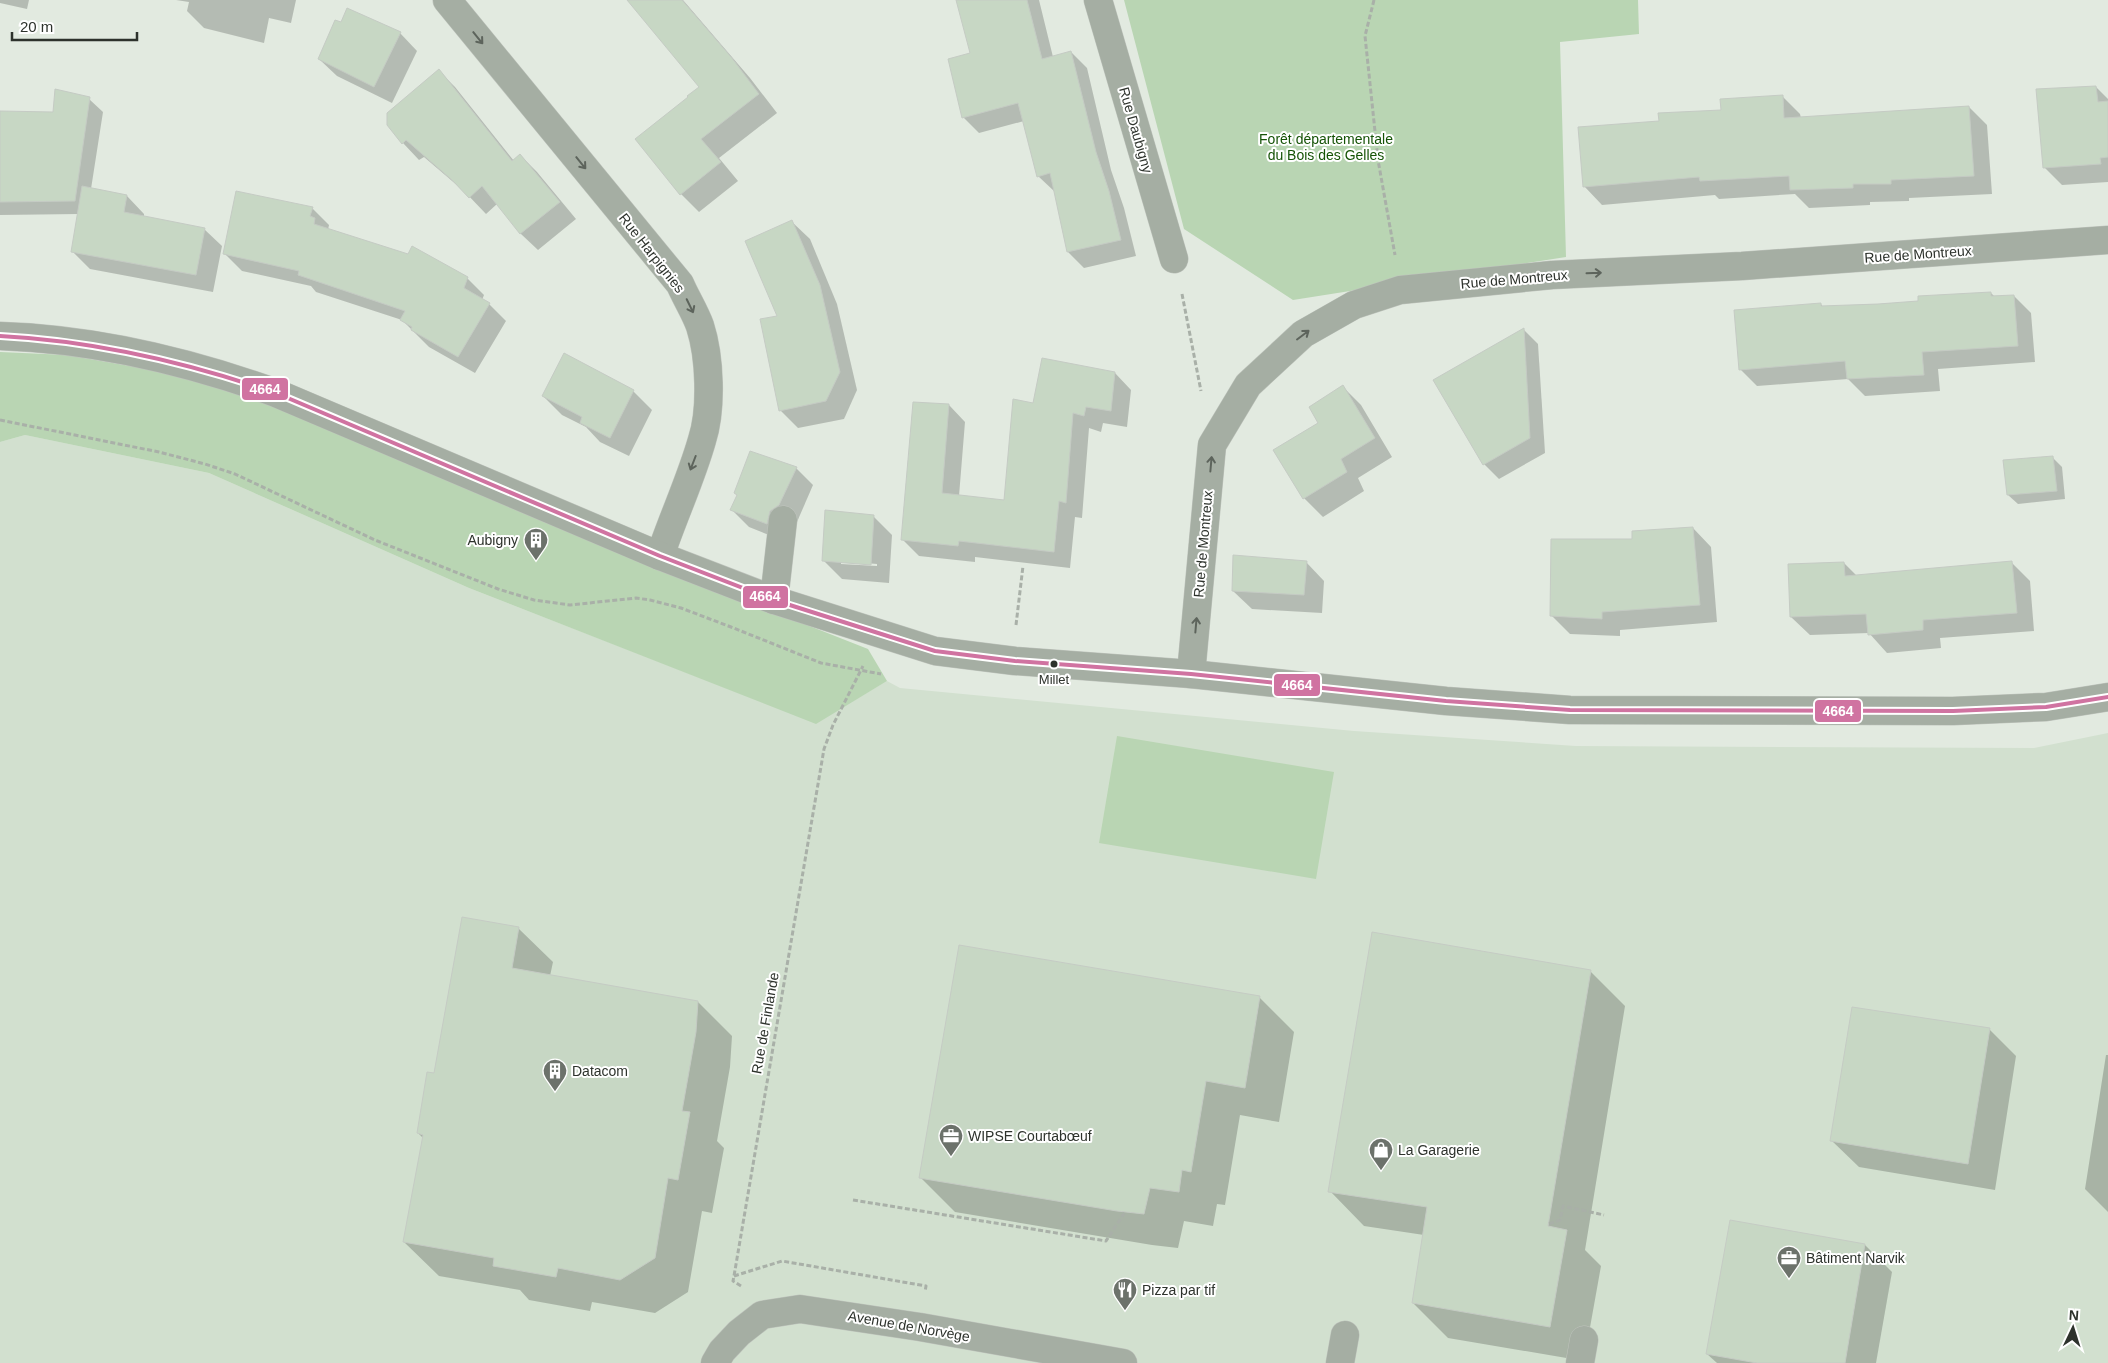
<svg xmlns="http://www.w3.org/2000/svg" width="2108" height="1363" viewBox="0 0 2108 1363" font-family="Arial,sans-serif">
	<style>
		.built { fill: #d2e0cf }
		.green { fill: #b9d5b3 }
		.shadow { fill: #0003; fill-rule: evenodd }
		.building { fill: #c7d7c4; stroke: #c5cbc4 }
		.lines { fill: none; stroke-linecap: round; stroke-linejoin: round }
		.minor-casing { stroke: #bfc4bd; stroke-width: 29 }
		.path { stroke: #a9b0a8; stroke-width: 3; stroke-dasharray: 5 2.5; stroke-linecap: butt }
		.minor { stroke: #a5aea3; stroke-width: 28 }
		.bus-1-casing { stroke: #fff; stroke-width: 8 }
		.bus-1 { stroke: #d073a1; stroke-width: 4 }
		.oneway { stroke: #5d645c }
		.bus-dot { fill: #2d322c; stroke: #fff; stroke-width: 2 }
		.labels { text-anchor: middle; dominant-baseline: central; stroke-width: 4; stroke-linejoin: round; paint-order: stroke }
		.bus-label { font-size: 13px; fill: #2d322c; stroke: #fff }
		.street-label { font-size: 14px; fill: #2d322c; stroke: #fff }
		.park-label { font-size: 14px; fill: #155306; stroke: #fff }
		.poi-label { font-size: 14px; fill: #2d322c; stroke: #fff; text-anchor: start }
		.line-badge { stroke: #fff; stroke-width: 2 }
		.badge-label { font-size: 14px; text-anchor: middle; font-weight: bold; fill: #fff }
	</style>
	<rect width="100%" height="100%" fill="#e2eae0"/>
	<polygon class="built" points="25,435 209,473 469,588 816,723 887,681 900,688 1354,731 1576,746 2034,748 2108,733 2108,1363 0,1363 0,442"/>
	<g class="green">
		<polygon points="1124,0 1638,0 1639,34 1560,42 1566,257 1293,300 1184,229"/>
		<polygon points="0,352 67,355 176,374 263,401 769,610 868,649 887,681 816,724 469,588 209,473 25,435 0,442"/>
		<polygon points="1117,736 1334,772 1316,879 1099,843"/>
	</g>
	<g class="shadow">
		<polygon points="0,0 29,0 27,9 0,3"/>
		<polygon points="176,0 296,0 291,23 269,18 264,43 204,28 187,11 189,2"/>
		<polygon points="631,0 683,0 750,78 777,113 719,158 738,181 699,212 681,194 701,87"/>
		<polygon points="957,0 1039,0 1053,57 1071,52 1087,68 1111,170 1124,208 1136,256 1084,268 1068,252 1055,192 1038,176 1024,121 979,133 963,117 971,54"/>
		<polygon points="400,33 417,51 392,103 337,76 319,59"/>
		<polygon points="439,71 455,87 514,161 520,155 537,172 576,219 538,250 521,234 497,204 486,214 465,192 424,157 419,160 403,143"/>
		<polygon points="2096,87 2108,99 2108,182 2062,185 2044,167"/>
		<polygon points="1782,96 1800,114 1801,118 1969,107 1987,125 1992,194 1909,198 1909,201 1870,202 1870,205 1809,208 1795,194 1719,199 1715,195 1602,205 1584,186 1660,122 1722,111"/>
		<polygon points="89,99 103,112 91,189 127,196 144,214 144,217 204,229 222,246 213,292 90,269 72,251 79,214 0,215 0,112 55,113"/>
		<polygon points="312,208 329,225 328,230 467,278 484,295 482,300 489,304 506,321 475,373 429,347 402,320 316,292 311,286 242,271 225,254"/>
		<polygon points="792,222 810,239 837,304 857,390 844,419 798,428 780,410 779,317"/>
		<polygon points="1991,293 1995,297 2014,296 2031,313 2035,362 1938,369 1940,391 1865,396 1848,379 1757,386 1740,369 1821,304 1823,307 1919,302"/>
		<polygon points="1524,330 1538,344 1545,453 1499,479 1484,464 1435,381"/>
		<polygon points="564,355 633,391 652,410 629,456 600,442 586,427 562,415 543,396"/>
		<polygon points="1115,373 1131,390 1127,427 1103,423 1101,432 1089,428 1082,518 1075,517 1070,568 975,557 975,562 919,556 902,539 949,405 965,422 959,496 1006,501 1034,404"/>
		<polygon points="1343,387 1361,405 1392,457 1358,478 1364,491 1323,517 1304,498 1275,450 1319,423"/>
		<polygon points="2053,458 2062,467 2065,499 2018,504 2008,495"/>
		<polygon points="796,468 813,485 797,522 784,541 749,527 732,510"/>
		<path d="M873,516l19,19 -3,48 -47,-4 -18,-18zM841,561l36,3v2l-36,-2z"/>
		<polygon points="1693,528 1711,547 1717,622 1620,630 1620,636 1570,634 1551,615 1634,540"/>
		<polygon points="1306,562 1324,581 1322,613 1252,609 1233,591"/>
		<polygon points="2011,562 2030,581 2034,631 1940,638 1941,648 1887,653 1869,633 1810,635 1791,617 1844,563 1857,576"/>
		<polygon points="518,928 553,962 550,976 698,1002 732,1036 730,1067 717,1141 724,1148 712,1213 702,1211 688,1292 655,1313 592,1302 590,1311 529,1300 520,1290 439,1276 404,1242 423,1138 418,1133 435,1074"/>
		<polygon points="960,946 1260,998 1294,1032 1279,1122 1240,1115 1225,1205 1217,1204 1213,1226 1184,1221 1178,1248 1152,1245 955,1212 920,1177"/>
		<polygon points="1590,971 1625,1006 1585,1250 1601,1266 1584,1361 1448,1338 1413,1303 1424,1235 1364,1226 1330,1191"/>
		<polygon points="1989,1029 2016,1056 1995,1190 1859,1167 1831,1140"/>
		<polygon points="2106,1055 2108,1055 2108,1212 2085,1189"/>
		<polygon points="1865,1245 1892,1272 1876,1363 1717,1363 1707,1354"/>
	</g>
	<g class="building">
		<polygon points="627,0 682,0 732,58 759,94 701,139 721,162 680,195 635,139 688,97 687,96 699,87"/>
		<polygon points="956,0 1027,0 1042,59 1071,51 1096,152 1109,191 1121,240 1067,252 1050,173 1037,177 1018,103 962,118 948,59 970,53"/>
		<polygon points="347,8 401,32 374,87 318,59 335,20 341,22"/>
		<polygon points="439,69 512,161 520,154 560,202 520,234 482,186 469,198 453,181 406,140 402,144 387,125 387,113"/>
		<polygon points="2096,86 2098,102 2108,101 2108,157 2100,158 2101,164 2043,168 2036,89"/>
		<polygon points="55,89 90,97 75,201 0,202 0,111 53,112"/>
		<polygon points="1783,95 1784,118 1969,106 1974,176 1891,180 1891,184 1853,184 1853,188 1790,190 1789,176 1700,181 1699,177 1583,187 1578,127 1659,121 1658,113 1721,110 1720,99"/>
		<polygon points="82,186 127,195 124,212 205,228 196,275 71,252"/>
		<polygon points="236,191 313,207 310,216 315,218 314,224 408,254 412,246 468,277 464,288 490,303 458,357 411,330 412,327 400,320 405,311 298,275 299,271 223,254"/>
		<polygon points="792,220 820,285 840,372 826,401 779,411 760,319 777,316 745,241"/>
		<polygon points="1991,292 1991,296 2014,295 2018,346 1922,352 1924,375 1847,379 1845,361 1739,370 1734,310 1821,303 1821,306 1878,304 1918,301 1918,296"/>
		<polygon points="1524,328 1530,438 1483,465 1433,380"/>
		<polygon points="564,353 634,390 610,438 580,423 582,417 542,396"/>
		<polygon points="1042,358 1115,372 1111,411 1086,407 1084,416 1073,413 1066,503 1059,501 1054,552 959,541 958,546 901,540 913,402 949,404 942,493 1004,500 1013,399 1033,403"/>
		<polygon points="1343,385 1375,438 1341,459 1347,472 1303,499 1273,450 1318,423 1309,407"/>
		<polygon points="750,451 797,467 779,505 770,511 767,524 730,510 737,495 734,493"/>
		<polygon points="2053,456 2057,491 2007,495 2003,460"/>
		<polygon points="825,510 874,515 871,565 822,561"/>
		<polygon points="1693,527 1700,605 1602,612 1602,619 1550,616 1551,539 1632,539 1632,531"/>
		<polygon points="1233,555 1307,561 1304,595 1232,591"/>
		<polygon points="2012,561 2017,613 1923,620 1923,630 1868,635 1866,614 1790,617 1788,564 1844,562 1845,576"/>
		<polygon points="462,917 519,927 512,968 698,1001 696,1032 682,1111 690,1112 678,1180 668,1178 655,1258 620,1280 558,1268 556,1277 493,1266 494,1258 403,1242 423,1135 417,1133 427,1072 434,1073"/>
		<polygon points="1372,932 1591,970 1548,1226 1567,1230 1550,1327 1412,1303 1427,1207 1328,1192"/>
		<polygon points="959,945 1260,996 1245,1088 1206,1081 1191,1172 1182,1170 1179,1192 1150,1188 1144,1214 1117,1211 919,1178"/>
		<polygon points="1852,1007 1990,1028 1968,1164 1830,1141"/>
		<polygon points="1730,1220 1865,1244 1845,1363 1757,1363 1706,1354"/>
	</g>
	<g class="lines">
		<defs>
			<g id="minor">
				<path d="M447,0l233,284c6,14 15,28 20,42 10,31 12,83 2,114 -11,39 -29,77 -42,116"/>
				<polyline points="1098,0 1174,259"/>
				<path d="M0,336c95,3 187,25 276,57l384,163 114,44 161,51 80,10 176,13 255,27 124,9 383,1 93,-4 62,-10"/>
				<polyline points="774,600 783,520"/>
				<polyline points="1191,674 1212,445 1248,385 1303,334 1354,305 1400,290 1552,275 1742,266 2108,240"/>
				<polyline points="715,1363 722,1351 739,1333 762,1315 800,1309 920,1327 1123,1363"/>
				<polyline points="1340,1363 1345,1335"/>
				<polyline points="1580,1363 1584,1340"/>
			</g>
		</defs>
		<use href="#minor" class="minor-casing"/>
		<g class="path">
			<polyline points="1374,0 1365,36 1378,160 1395,255"/>
			<polyline points="1182,294 1201,391"/>
			<polyline points="0,420 159,452 205,464 235,474 375,540 498,589 534,600 570,605 636,598 650,600 681,608 731,627 821,663 881,674"/>
			<polyline points="1016,625 1023,566"/>
			<polyline points="853,1200 1106,1241 1125,1212"/>
			<polyline points="1549,1224 1560,1220 1563,1206 1604,1215"/>
			<polyline points="734,1276 782,1261 926,1286 925,1292"/>
			<polyline points="741,1286 733,1281 734,1276 824,749 833,725 863,666"/>
		</g>
		<use href="#minor" class="minor"/>
		<defs>
			<path id="bus-1" d="M0,336c96,5 186,26 276,57l384,163 114,44 161,51 80,10 176,13 255,27 124,9 383,1 93,-4 62,-10"/>
		</defs>
		<use href="#bus-1" class="bus-1-casing"/>
		<use href="#bus-1" class="bus-1"/>
	</g>
	<defs><path id="oneway-shaft" d="M-6 0H5M1.5-3L5.5 0L1.5 3" fill="none" stroke-width="1.6" stroke-linecap="round" stroke-linejoin="round" transform="scale(1.25)"/></defs>
	<g class="oneway">
		<use href="#oneway-shaft" transform="translate(478 38) rotate(51)"/>
		<use href="#oneway-shaft" transform="translate(581 163) rotate(51)"/>
		<use href="#oneway-shaft" transform="translate(1594 273) rotate(-2)"/>
		<use href="#oneway-shaft" transform="translate(690 306) rotate(64)"/>
		<use href="#oneway-shaft" transform="translate(1303 335) rotate(-37)"/>
		<use href="#oneway-shaft" transform="translate(693 463) rotate(111)"/>
		<use href="#oneway-shaft" transform="translate(1211 464) rotate(-85)"/>
		<use href="#oneway-shaft" transform="translate(1196 625) rotate(-85)"/>
	</g>
	<defs>
		<symbol id="building-pin" viewBox="-11 -11 22 30"><path d="M0 17L-7.5 6A9.5 9.5 0 1 1 7.5 6Z" fill="#6c726b" stroke="#fff"/><path d="M-4-6H4V6H1V3H-1V6H-4ZM-2.5-4.3h1.7v1.8h-1.7ZM.8-4.3h1.7v1.8H.8ZM-2.5-1h1.7V.8h-1.7ZM.8-1h1.7V.8H.8Z" fill="#fff"/></symbol>
		<symbol id="office-pin" viewBox="-11 -11 22 30"><path d="M0 17L-7.5 6A9.5 9.5 0 1 1 7.5 6Z" fill="#6c726b" stroke="#fff"/><path d="M-6-3h4V-5.5h4V-3h4V5H-6ZM-1-4.5V-3h2v-1.5ZM-6 0V1H6V0Z" fill="#fff"/></symbol>
		<symbol id="shop-pin" viewBox="-11 -11 22 30"><path d="M0 17L-7.5 6A9.5 9.5 0 1 1 7.5 6Z" fill="#6c726b" stroke="#fff"/><path d="M-5-2.5h2.3a2.7 3.5 0 0 1 5.4 0H5L5.5 6h-11ZM-1.5-2.5h3a1.5 2.3 0 0 0-3 0Z" fill="#fff"/></symbol>
		<symbol id="restaurant-pin" viewBox="-11 -11 22 30"><path d="M0 17L-7.5 6A9.5 9.5 0 1 1 7.5 6Z" fill="#6c726b" stroke="#fff"/><path d="M-5-6h1v4h1v-4h1v4h1v-4h1v5L-1.5 .5V6h-2V.5L-5-1ZM5-6V6H3V1.5H1.5Q1.5-4 5-6Z" fill="#fff"/></symbol>
	</defs>
	<g fill-rule="evenodd">
		<use href="#building-pin" x="522" y="526" width="28" height="38"/>
		<use href="#building-pin" x="541" y="1057" width="28" height="38"/>
		<use href="#office-pin" x="937" y="1122" width="28" height="38"/>
		<use href="#shop-pin" x="1367" y="1136" width="28" height="38"/>
		<use href="#office-pin" x="1775" y="1244" width="28" height="38"/>
		<use href="#restaurant-pin" x="1111" y="1276" width="28" height="38"/>
	</g>
	<circle class="bus-dot" cx="1054" cy="664" r="4.5"/>
	<g class="labels">
		<g class="bus-label">
			<text x="1054" y="679">Millet</text>
		</g>
		<g class="street-label">
			<text transform="translate(1136 130) rotate(74)">Rue Daubigny</text>
			<text transform="translate(652 253) rotate(52)">Rue Harpignies</text>
			<text transform="translate(1918 254) rotate(-4)">Rue de Montreux</text>
			<text transform="translate(1514 279) rotate(-5)">Rue de Montreux</text>
			<text transform="translate(1203 544) rotate(-85)">Rue de Montreux</text>
			<text transform="translate(765 1023) rotate(-80)">Rue de Finlande</text>
			<text transform="translate(909 1326) rotate(10)">Avenue de Norvège</text>
		</g>
		<g class="park-label">
			<text x="1326" y="139">Forêt départementale<tspan x="1326" dy="16">du Bois des Gelles</tspan></text>
		</g>
		<g class="poi-label">
			<text x="518" y="540" text-anchor="end">Aubigny</text>
			<text x="572" y="1071">Datacom</text>
			<text x="968" y="1136">WIPSE Courtabœuf</text>
			<text x="1398" y="1150">La Garagerie</text>
			<text x="1806" y="1258">Bâtiment Narvik</text>
			<text x="1142" y="1290">Pizza par tif</text>
		</g>
	</g>
	<g class="line-badge">
		<rect x="241" y="377" width="48" height="24" rx="5" fill="#d073a1"/>
		<rect x="742" y="585" width="47" height="24" rx="5" fill="#d073a1"/>
		<rect x="1273" y="673" width="48" height="24" rx="5" fill="#d073a1"/>
		<rect x="1814" y="699" width="48" height="24" rx="5" fill="#d073a1"/>
	</g>
	<g class="badge-label">
		<text x="265" y="394">4664</text>
		<text x="765" y="601">4664</text>
		<text x="1297" y="690">4664</text>
		<text x="1838" y="716">4664</text>
	</g>
	<g transform="translate(2073 1328) rotate(4)" stroke="#ffffff" stroke-width="4" paint-order="stroke">
	<path d="M0-4L9 19L0 12L-9 19Z" fill="#2d322c"/>
	<text y="-8" font-size="14" font-weight="bold" text-anchor="middle" fill="#2d322c">N</text>
	</g>
	<path d="M12 32v8h125v-8" fill="none" stroke="#2d322c" stroke-width="2.5"/>
	<text x="20" y="32" font-size="15" fill="#2d322c" stroke="#ffffff" stroke-width="4" paint-order="stroke">20 m</text>
</svg>
